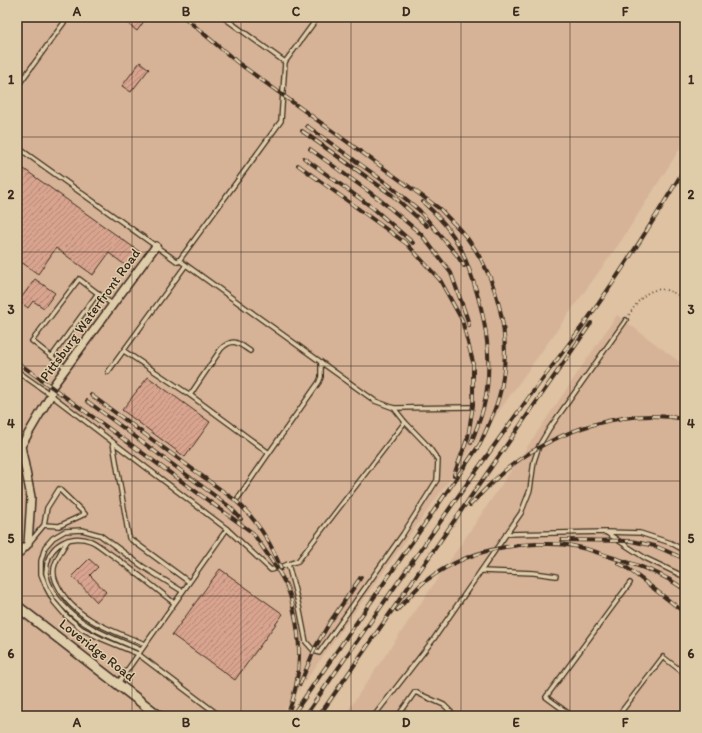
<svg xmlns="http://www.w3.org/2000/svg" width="702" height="733" viewBox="0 0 702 733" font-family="Itim,sans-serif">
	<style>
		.built { fill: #d6b397 }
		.building { fill: url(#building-hatch); stroke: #3b2a1e }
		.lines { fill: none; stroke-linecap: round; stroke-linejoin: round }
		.service-casing { stroke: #3b2a1e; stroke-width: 6 }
		.minor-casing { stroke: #3b2a1e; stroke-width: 10 }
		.tertiary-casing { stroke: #3b2a1e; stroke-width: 12 }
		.path { stroke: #3b2a1e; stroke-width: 1.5; stroke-dasharray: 1 3; stroke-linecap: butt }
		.service { stroke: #dfcdaa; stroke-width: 3.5 }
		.minor { stroke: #dfcdaa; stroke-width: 7 }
		.tertiary { stroke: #dfcdaa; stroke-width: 9 }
		.rail-casing { stroke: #3b2a1e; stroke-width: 4 }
		.rail { stroke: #dfcdaa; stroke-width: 2.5; stroke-dasharray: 8; stroke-linecap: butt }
		.grid { fill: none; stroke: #3b2a1e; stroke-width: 1; stroke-opacity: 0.55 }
		.labels { text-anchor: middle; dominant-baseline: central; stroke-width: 3; stroke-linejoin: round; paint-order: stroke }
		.street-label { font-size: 14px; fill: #3b2a1e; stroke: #dfcdaa }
		.neatline { fill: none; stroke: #3b2a1e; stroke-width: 1.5 }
		.grid-label { font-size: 13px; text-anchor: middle; font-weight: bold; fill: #3b2a1e }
	</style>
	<defs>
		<pattern id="building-hatch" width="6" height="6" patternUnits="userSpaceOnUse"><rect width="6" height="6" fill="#d9a48f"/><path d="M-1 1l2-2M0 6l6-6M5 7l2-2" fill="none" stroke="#b18674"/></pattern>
	</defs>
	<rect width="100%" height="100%" fill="#dec2a2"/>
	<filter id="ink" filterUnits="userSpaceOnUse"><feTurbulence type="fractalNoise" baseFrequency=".025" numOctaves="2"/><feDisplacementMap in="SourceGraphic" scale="8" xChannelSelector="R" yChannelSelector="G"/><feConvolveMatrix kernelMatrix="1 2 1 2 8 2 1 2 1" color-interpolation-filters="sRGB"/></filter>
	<g filter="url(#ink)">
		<g class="built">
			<polygon points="17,17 685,17 685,140 681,147 621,241 280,716 17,716"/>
			<polygon points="617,315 685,366 685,716 344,716"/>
		</g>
		<g class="building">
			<polygon points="119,17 147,17 137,31"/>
			<polygon points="140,62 149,69 131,92 122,86"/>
			<polygon points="17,164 140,252 129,268 109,253 93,275 56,248 38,274 17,259"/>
			<polygon points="35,279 55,293 44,308 33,301 28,308 19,301"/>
			<polygon points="148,377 210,422 185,457 122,410"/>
			<polygon points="89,559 98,567 90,575 106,592 97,602 72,576"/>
			<polygon points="220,569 283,614 235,680 172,635"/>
		</g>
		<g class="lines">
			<defs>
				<g id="service">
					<polyline points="223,17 285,62 318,17"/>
					<polyline points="17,87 68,17"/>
					<polyline points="17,147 178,262 281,121 285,62"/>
					<polyline points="179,260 375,401 394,408 471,407"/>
					<path d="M124,351l66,44 31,-46c12,-12 17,-6 29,2"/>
					<polyline points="52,356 98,293"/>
					<polyline points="66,368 32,341 79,279 112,304"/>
					<polyline points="17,371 51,395 227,529 271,570 298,561 405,422 394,408"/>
					<polyline points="108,372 186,265"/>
					<polyline points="190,395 269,453 238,498"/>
					<polyline points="113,443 129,538 189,582"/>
					<polyline points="269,453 319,382 321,377 321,362"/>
					<polyline points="17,463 24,461"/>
					<polyline points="607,533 645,558 685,577"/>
					<polyline points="506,534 606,532 640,533 671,543 685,551"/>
					<path d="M68,540c-5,8 -12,18 -14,28 -1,6 1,13 4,18 16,33 55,45 87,58"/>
					<polyline points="29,543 44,525 47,508 59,489 85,514 59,526 44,525"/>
					<polyline points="288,564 299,606 306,642 314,651 319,653 403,534 437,480 438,460 428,446 405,422"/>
					<polyline points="481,571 534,573 556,576"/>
					<polyline points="182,591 142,566 100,535 82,530 65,531 53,538 45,547 41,561 41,574 46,587 54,602 66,616 82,629 102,639 138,654 220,716"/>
					<path d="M141,650c-27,-12 -58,-22 -78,-45 -8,-8 -15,-21 -17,-32 0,-3 1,-6 1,-9 4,-21 25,-30 44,-23 7,3 13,9 18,12 23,16 44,33 65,50"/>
					<polyline points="118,683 227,529"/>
					<polyline points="374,716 433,640 521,513 530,490 534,461 539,446 549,429 626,320"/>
					<polyline points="398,716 415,692 444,705 455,716"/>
					<polyline points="572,716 546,697 630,583"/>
					<polyline points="627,716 621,712 663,657 685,674"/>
				</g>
				<polyline id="minor" points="17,555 28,544 31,497 21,446 51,395 52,387 156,246"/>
				<polyline id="tertiary" points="17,606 159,716"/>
			</defs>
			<use href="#service" class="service-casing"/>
			<use href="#minor" class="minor-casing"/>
			<use href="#tertiary" class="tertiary-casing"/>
			<path class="path" d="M629,315c15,-25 30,-35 56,-15"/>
			<use href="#service" class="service"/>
			<use href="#minor" class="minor"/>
			<use href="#tertiary" class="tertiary"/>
			<defs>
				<g id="rail">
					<path d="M184,17l53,45 203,147c9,10 19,19 27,29 31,40 44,96 35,146 -4,21 -13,40 -22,60l-188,272"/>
					<polyline points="307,126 389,185 419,210 456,254 464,266"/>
					<polyline points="302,131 392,195 427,226"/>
					<polyline points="310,149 379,199 421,234 451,273 467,318 469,326"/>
					<polyline points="304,158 373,208 413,243"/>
					<polyline points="298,165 407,244 440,280 462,320 473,362 473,405 468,437 454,475"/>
					<path d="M423,202c15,13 29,30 38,47 3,6 5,13 8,20 14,38 23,79 18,119 -2,20 -9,37 -16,55"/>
					<path d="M17,362l236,171c11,17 24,33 33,52 4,8 6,17 8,26 8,35 7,71 -7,105"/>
					<path d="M91,395l144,105c20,18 37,43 46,69"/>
					<polyline points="87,401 230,507 241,519"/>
					<path d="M470,505c14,-14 27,-29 42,-40 48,-36 113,-57 173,-46"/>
					<polyline points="562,540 631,541 655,546 685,559"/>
					<polyline points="618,563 626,567 685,613"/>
					<path d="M397,610c9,-9 17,-20 27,-28 33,-25 72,-37 113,-38 12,0 25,-1 36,2 13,2 26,7 38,11 26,8 52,16 74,33"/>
					<polyline points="300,684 316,646 330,622 361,577"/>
					<path d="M305,716c71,-102 141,-204 214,-305 22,-31 45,-60 68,-91 35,-49 67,-100 98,-152"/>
					<polyline points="319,716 591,323"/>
				</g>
			</defs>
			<use href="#rail" class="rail-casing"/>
			<use href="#rail" class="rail"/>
		</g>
	</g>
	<path class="grid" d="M132,17v699M241,17v699M351,17v699M461,17v699M570,17v699M17,137h668M17,252h668M17,366h668M17,481h668M17,596h668"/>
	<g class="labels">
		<g class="street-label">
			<text transform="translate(90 315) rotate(-54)">Pittsburg Waterfront Road</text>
			<text transform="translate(97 650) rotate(38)">Loveridge Road</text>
		</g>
	</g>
	<rect width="702" height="733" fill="none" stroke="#dfcdaa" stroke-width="44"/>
	<rect x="22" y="22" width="658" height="689" class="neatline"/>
	<g class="grid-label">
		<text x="77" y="16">A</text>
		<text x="186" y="16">B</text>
		<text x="296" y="16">C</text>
		<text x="406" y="16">D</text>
		<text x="516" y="16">E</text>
		<text x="625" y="16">F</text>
		<text x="11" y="84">1</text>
		<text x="691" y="84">1</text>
		<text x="11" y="199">2</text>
		<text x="691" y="199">2</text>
		<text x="11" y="314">3</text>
		<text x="691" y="314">3</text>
		<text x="11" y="428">4</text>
		<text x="691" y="428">4</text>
		<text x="11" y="543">5</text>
		<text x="691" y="543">5</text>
		<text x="11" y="658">6</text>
		<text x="691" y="658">6</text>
		<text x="77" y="727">A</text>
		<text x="186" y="727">B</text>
		<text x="296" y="727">C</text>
		<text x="406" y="727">D</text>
		<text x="516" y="727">E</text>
		<text x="625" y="727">F</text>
	</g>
</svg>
